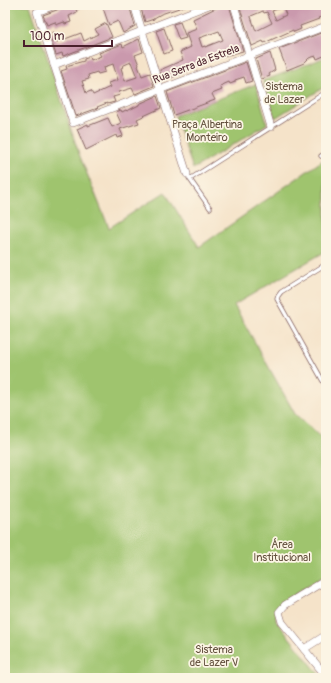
<svg xmlns="http://www.w3.org/2000/svg" width="331" height="683" viewBox="0 0 331 683" font-family="Pangolin,sans-serif">
	<style>
		.green { fill: #9fc46e; stroke: #74724c }
		.building { fill: #ca99ad; fill-rule: evenodd }
		.lines { fill: none; stroke-linecap: round; stroke-linejoin: round }
		.service-casing { stroke: #866462; stroke-width: 5 }
		.minor-casing { stroke: #866462; stroke-width: 8 }
		.service { stroke: #fff; stroke-width: 3.5 }
		.minor { stroke: #fff; stroke-width: 7 }
		.labels { text-anchor: middle; dominant-baseline: central; stroke-width: 3.5; stroke-linejoin: round; paint-order: stroke }
		.street-label { font-size: 11px; fill: #4a1f2b; stroke: #fcf5e5 }
		.park-label { font-size: 11px; fill: #64513f; stroke: #fcf5e5 }
	</style>
	<rect width="100%" height="100%" fill="#fcf5e5"/>
	<filter id="ink" filterUnits="userSpaceOnUse"><feTurbulence type="fractalNoise" baseFrequency=".025" numOctaves="2"/><feDisplacementMap in="SourceGraphic" scale="8" xChannelSelector="R" yChannelSelector="G"/><feConvolveMatrix kernelMatrix="1 2 1 2 8 2 1 2 1" color-interpolation-filters="sRGB"/></filter>
	<filter id="wash" filterUnits="userSpaceOnUse"><feTurbulence type="fractalNoise" baseFrequency=".012" numOctaves="4" result="noise"/><feDisplacementMap in="SourceGraphic" scale="16" xChannelSelector="R" yChannelSelector="G"/><feGaussianBlur stdDeviation="0.9" result="paint"/><feColorMatrix in="noise" values="0 0 0 0 0 0 0 0 0 0 0 0 0 0 0 0 0 1.4 0 .05"/><feComposite in="paint" operator="in"/></filter>
	<g filter="url(#wash)">
		<rect width="100%" height="100%" fill="#f5e3c9"/>
		<g class="green">
			<path d="M5,5h25l49,149 30,74 56,-36 34,55 127,-89v93l-92,54 61,109 31,28v133l-44,27c-6,6 -6,10 -6,19l46,57h-317z"/>
			<polygon points="326,57 326,86 275,118 263,81"/>
			<polygon points="256,84 267,124 193,169 175,116"/>
		</g>
		<g id="blocks">
			<g class="building">
				<polygon points="65,5 87,5 76,10 77,12 69,16 71,22 65,24 64,22 56,25 55,22 47,25 43,15 57,10"/>
				<polygon points="102,5 129,5 135,26 123,33 118,21 109,25"/>
				<polygon points="140,5 185,5 185,6 161,14 154,18 154,19 145,22"/>
				<path d="M222,5h7l14,46 -23,6 -26,9 -8,4 1,1 -24,10 -3,-11 23,-10 -3,-8 11,-5 -5,-14 11,-4 -4,-10zM219,31l4,9 -18,7v-1l-3,1 -3,-9z"/>
				<path d="M239,5h87v10l-8,3 1,1 -19,7 1,3 -7,3 -1,-2 -29,13 -1,-2 -11,5zM283,7l3,8 -10,5 -4,-9zM263,11l1,2 3,-1 5,11 -16,8 -5,-14v-1z"/>
				<polygon points="180,22 186,38 179,40 173,24"/>
				<polygon points="106,23 112,37 63,56 62,53 56,55 49,34 54,32 57,42 81,33 84,41 98,34 95,29"/>
				<polygon points="164,28 172,51 164,54 156,31"/>
				<polygon points="326,31 326,55 317,59 316,56 309,58 304,63 287,70 279,49"/>
				<path d="M139,39l4,13 -8,3 4,10 -1,1 4,10 8,-3 4,13 -19,8 -3,-6 -13,4 1,3 -7,2 2,5 -8,2v-1l-10,4 1,1 -22,8 -15,-45 6,-2 -1,-3 18,-5v-2l6,-2 1,3 10,-4 -2,-3 23,-9 1,3zM131,62l6,15 -12,4 -4,-13 2,-1 -1,-1zM113,64l5,16 -10,3 2,4 -17,8 -2,-4 -5,2 -4,-12 7,-2 -1,-4 9,-3 1,2 7,-2 -1,-5z"/>
				<polygon points="270,53 275,70 269,74 270,76 262,79 256,59"/>
				<polygon points="246,62 252,81 246,83 244,77 235,80 235,82 230,84 229,82 220,86 222,90 212,94 215,100 174,115 167,92"/>
				<polygon points="157,96 161,108 137,119 139,123 120,129 123,136 117,138 116,135 86,150 77,129 88,124 88,126 108,118 112,127 121,123 116,112 121,110 122,112 126,110 127,111 139,105 139,104"/>
			</g>
		</g>
	</g>
	<g filter="url(#ink)">
		<use href="#blocks" fill-opacity="0" stroke="#866462" stroke-width="1"/>
		<g class="lines">
			<defs>
				<g id="service">
					<polyline points="321,156 326,153"/>
					<polyline points="189,178 210,208"/>
					<polyline points="190,179 326,92"/>
					<polyline points="326,264 281,292 278,296 277,299 324,383 326,384"/>
				</g>
				<g id="minor">
					<polyline points="55,5 37,12 73,123 326,26"/>
					<polyline points="134,5 187,174"/>
					<polyline points="234,5 271,127"/>
					<polyline points="54,65 209,5"/>
					<polyline points="326,580 285,605 279,612 282,622 326,676"/>
					<polyline points="304,649 326,635"/>
				</g>
			</defs>
			<use href="#service" class="service-casing"/>
			<use href="#minor" class="minor-casing"/>
			<use href="#service" class="service"/>
			<use href="#minor" class="minor"/>
		</g>
	</g>
	<g class="labels">
		<g class="street-label">
			<text transform="translate(196 64) rotate(-21)">Rua Serra da Estrela</text>
		</g>
		<g class="park-label">
			<text x="284" y="86">Sistema<tspan x="284" dy="13">de Lazer</tspan></text>
			<text x="207" y="124">Praça Albertina<tspan x="207" dy="13">Monteiro</tspan></text>
			<text x="282" y="544">Área<tspan x="282" dy="13">Institucional</tspan></text>
			<text x="214" y="649">Sistema<tspan x="214" dy="13">de Lazer V</tspan></text>
		</g>
	</g>
	<rect width="331" height="683" fill="none" stroke="#fcf5e5" stroke-width="20"/>
	<path d="M24 40v6h88v-6" fill="none" stroke="#4a1f2b" stroke-width="2"/>
	<text x="30" y="40" font-size="12" fill="#4a1f2b" stroke="#fcf5e5" stroke-width="3" paint-order="stroke">100 m</text>
</svg>
